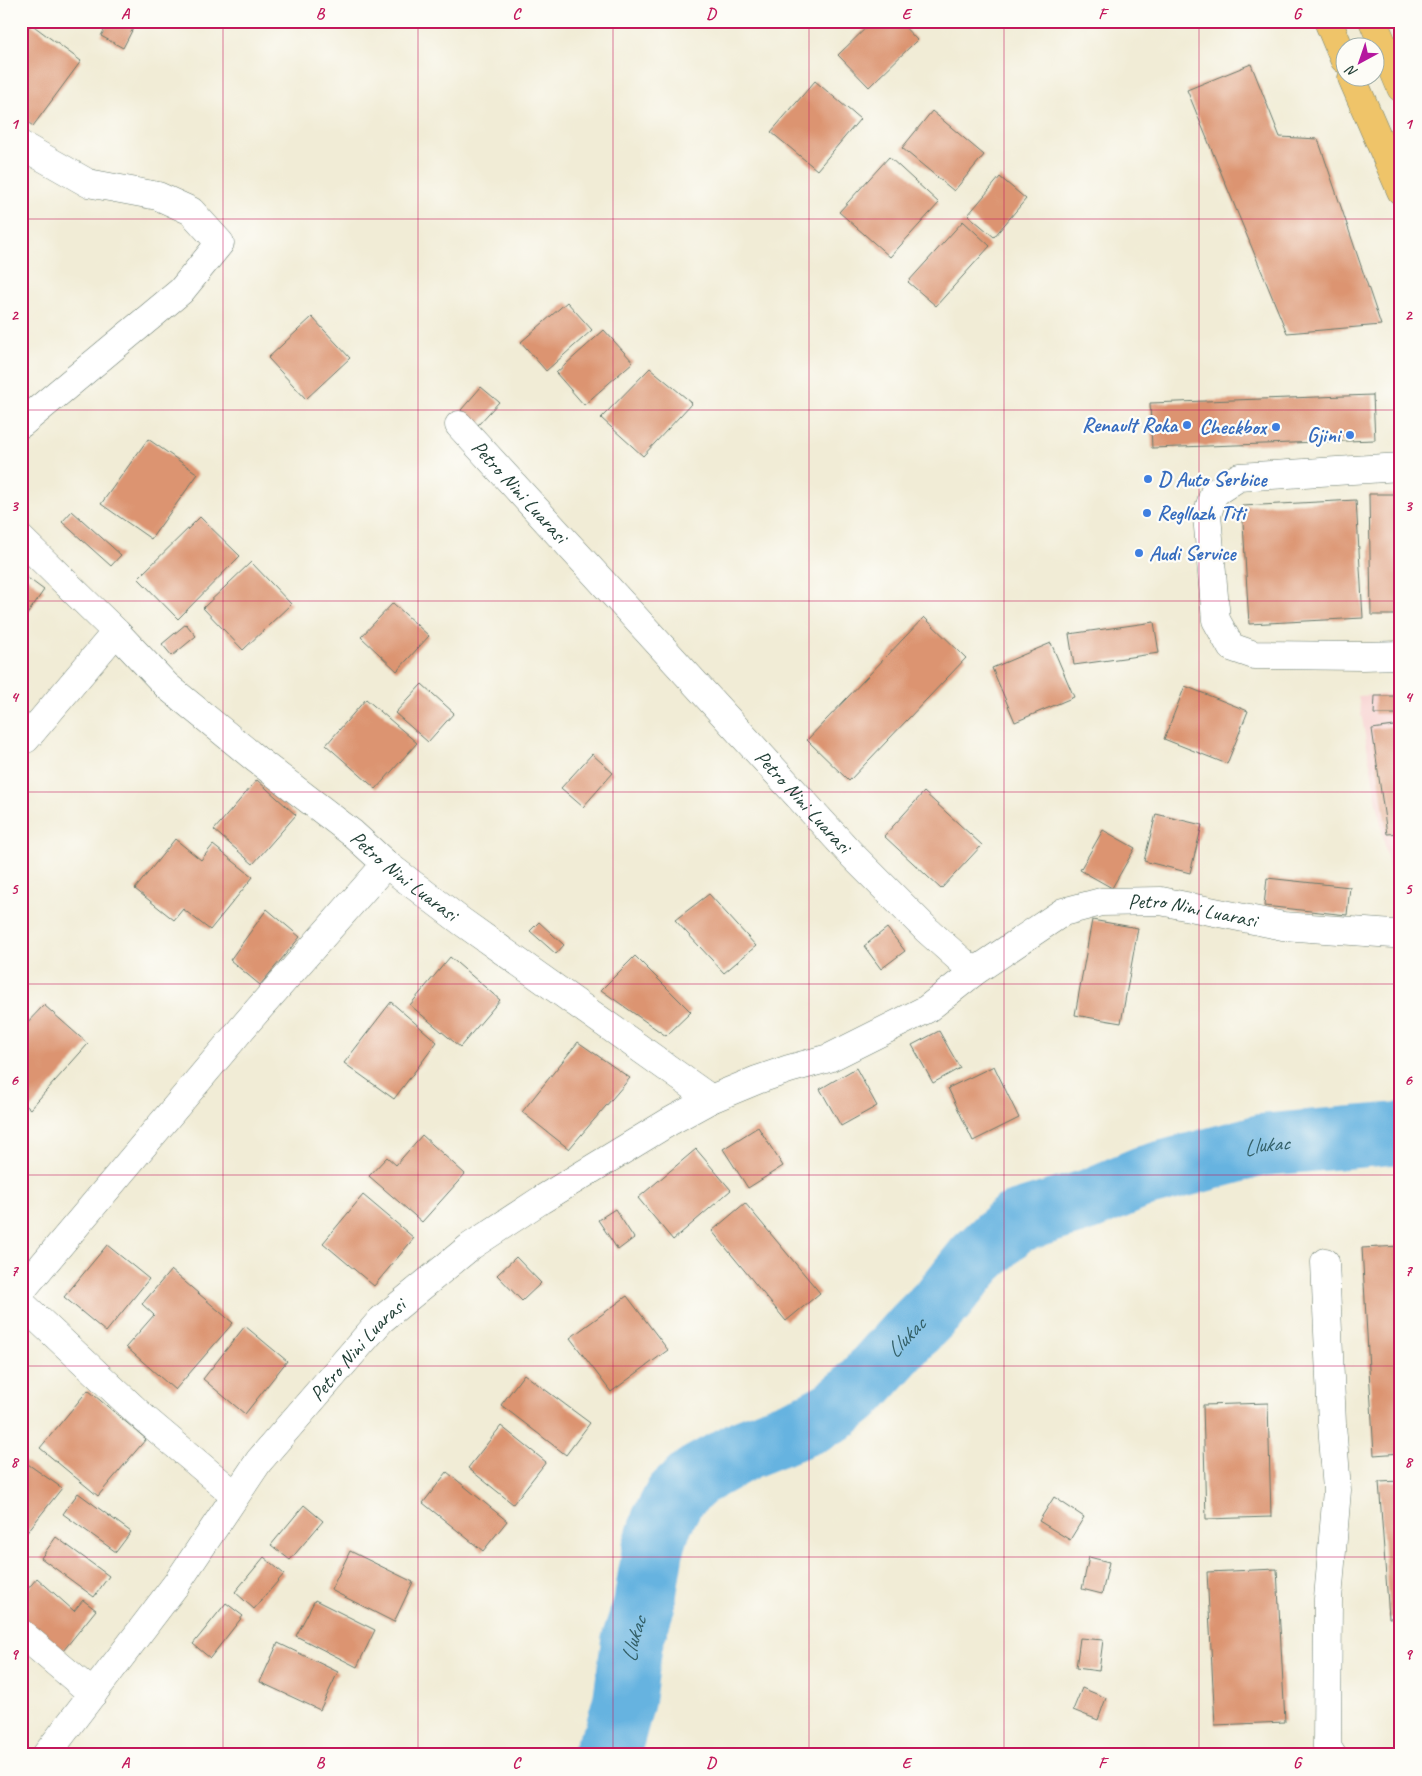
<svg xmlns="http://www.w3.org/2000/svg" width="1422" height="1776" viewBox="0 0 1422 1776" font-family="Caveat,sans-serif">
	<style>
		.built { fill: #f7d0cf }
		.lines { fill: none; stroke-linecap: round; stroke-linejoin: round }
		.river { stroke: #66b3e0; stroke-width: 62 }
		.building { fill: #dc9471 }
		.minor-casing { stroke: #687a6d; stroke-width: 29 }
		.major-casing { stroke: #687a6d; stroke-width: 29 }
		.minor { stroke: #fff; stroke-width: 28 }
		.major { stroke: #efc469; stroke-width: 28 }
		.grid { fill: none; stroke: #c2185b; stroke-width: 1; stroke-opacity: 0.55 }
		.shop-dot { fill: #3f7fe0; stroke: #fdfcf7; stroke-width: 2 }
		.labels { text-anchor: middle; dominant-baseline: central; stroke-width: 4.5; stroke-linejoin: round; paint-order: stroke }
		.shop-label { font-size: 21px; font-weight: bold; fill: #366cbe; stroke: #fdfcf7; text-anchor: end }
		.street-label { font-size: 21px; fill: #1f3d34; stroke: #fdfcf7 }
		.water-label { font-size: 22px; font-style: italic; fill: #346068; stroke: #fdfcf7 }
		.neatline { fill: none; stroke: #c2185b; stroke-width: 2 }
		.grid-label { font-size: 16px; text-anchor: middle; font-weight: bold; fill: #c2185b }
	</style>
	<rect width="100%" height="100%" fill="#fdfcf7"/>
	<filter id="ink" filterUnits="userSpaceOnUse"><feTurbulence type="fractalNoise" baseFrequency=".02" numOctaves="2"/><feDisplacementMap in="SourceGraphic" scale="10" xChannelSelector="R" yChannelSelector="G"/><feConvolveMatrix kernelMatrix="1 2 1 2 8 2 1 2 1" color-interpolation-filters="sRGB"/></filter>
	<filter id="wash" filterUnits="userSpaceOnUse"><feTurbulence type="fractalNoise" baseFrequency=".0096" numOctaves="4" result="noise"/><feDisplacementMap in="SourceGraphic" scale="20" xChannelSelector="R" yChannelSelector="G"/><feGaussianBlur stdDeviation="1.12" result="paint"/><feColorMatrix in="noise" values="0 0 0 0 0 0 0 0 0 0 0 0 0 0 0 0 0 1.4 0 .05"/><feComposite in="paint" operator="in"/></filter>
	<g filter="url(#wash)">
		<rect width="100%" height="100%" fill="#f1ecd6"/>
		<polygon class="built" points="1401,694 1401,918 1398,919 1358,696"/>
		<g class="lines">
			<path class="river" id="s1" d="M603,1755l11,-18 10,-37 8,-58 12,-37 9,-56 9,-28 13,-25 22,-20 48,-27 68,-27 21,-11 20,-16 53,-59 35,-35 34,-42 38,-36 75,-23 54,-23 119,-32 139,-12"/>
		</g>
		<g id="blocks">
			<g class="building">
				<polygon points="109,21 137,21 123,48 101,36"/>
				<polygon points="873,21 899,21 917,40 869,87 838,55"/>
				<polygon points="31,24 81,61 33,126 21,117 21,38"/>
				<polygon points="1251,64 1280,137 1318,139 1381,325 1287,333 1187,90"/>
				<polygon points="815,81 860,119 817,170 771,132"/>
				<polygon points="932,111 984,155 954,191 902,148"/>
				<polygon points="889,157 939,203 890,257 839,212"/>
				<polygon points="1000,177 1026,199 994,237 968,215"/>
				<polygon points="963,221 990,246 936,306 908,282"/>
				<polygon points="567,302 592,330 546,371 521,342"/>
				<polygon points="312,317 350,358 306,399 268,358"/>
				<polygon points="604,330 633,362 584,405 556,373"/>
				<polygon points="650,368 692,403 643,456 601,418"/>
				<polygon points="481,387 499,402 478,425 461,410"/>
				<polygon points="1373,395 1375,440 1152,448 1150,403"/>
				<polygon points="148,439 198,474 151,539 101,504"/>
				<polygon points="1369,494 1401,494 1401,615 1371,615"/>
				<polygon points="1356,500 1363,618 1249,624 1242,506"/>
				<polygon points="72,511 121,555 111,566 62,522"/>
				<polygon points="200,517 240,556 178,619 138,578"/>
				<polygon points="251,562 291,604 243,650 203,608"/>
				<polygon points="21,573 44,590 21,623"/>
				<polygon points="393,603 429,636 397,671 361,637"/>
				<polygon points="924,617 966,658 849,781 807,740"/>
				<polygon points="1154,622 1159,653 1074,665 1069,634"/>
				<polygon points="186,624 196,636 172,656 162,644"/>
				<polygon points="1051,643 1074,697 1015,722 992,668"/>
				<polygon points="422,684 454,713 428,742 395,713"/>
				<polygon points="1185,686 1248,711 1227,764 1164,739"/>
				<polygon points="1375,696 1401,696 1401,714 1374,714"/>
				<polygon points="366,699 417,743 376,789 326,745"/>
				<polygon points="1401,725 1401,833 1387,834 1372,729"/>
				<polygon points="592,754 613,773 583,807 561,788"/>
				<polygon points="257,780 296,815 253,864 214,830"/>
				<polygon points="924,792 982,845 941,889 884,836"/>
				<polygon points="1156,814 1202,825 1190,873 1144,861"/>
				<polygon points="1103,830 1135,848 1112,888 1080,870"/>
				<polygon points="175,839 201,860 213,845 253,877 210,930 183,909 174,920 135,889"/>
				<polygon points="1267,878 1350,887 1347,915 1264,906"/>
				<polygon points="1401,890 1401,902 1400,902 1397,891"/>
				<polygon points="709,894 756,946 724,973 675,920"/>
				<polygon points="267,909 300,937 260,985 230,960"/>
				<polygon points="1092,920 1138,928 1121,1023 1075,1015"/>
				<polygon points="539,922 564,945 556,954 530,931"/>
				<polygon points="887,928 905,951 881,969 864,946"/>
				<polygon points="635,956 691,1012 666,1036 601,990"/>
				<polygon points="450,957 500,1000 460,1047 410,1005"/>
				<polygon points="391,1002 437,1042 394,1099 344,1063"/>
				<polygon points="44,1005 88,1044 30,1109 21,1101 21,1029"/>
				<polygon points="939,1031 960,1068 933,1083 912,1045"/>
				<polygon points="578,1042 630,1078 569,1149 522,1112"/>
				<polygon points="994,1066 1019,1118 973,1141 948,1088"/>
				<polygon points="856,1068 877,1106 841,1126 820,1089"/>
				<polygon points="758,1127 783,1166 748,1188 723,1149"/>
				<polygon points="422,1135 465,1174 422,1222 369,1176 387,1157 396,1165"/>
				<polygon points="696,1149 731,1190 673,1240 638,1198"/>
				<polygon points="363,1195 414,1238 374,1286 323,1243"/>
				<polygon points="745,1203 820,1293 786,1321 712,1231"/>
				<polygon points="615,1209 634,1238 618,1250 598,1220"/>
				<polygon points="107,1245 149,1279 106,1332 64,1297"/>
				<polygon points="1401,1246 1401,1453 1374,1455 1362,1248"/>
				<polygon points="516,1257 541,1283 522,1301 497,1275"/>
				<polygon points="171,1270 233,1323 175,1390 126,1347 154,1315 142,1304"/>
				<polygon points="627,1296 668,1350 611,1392 570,1338"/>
				<polygon points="245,1326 287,1361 245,1414 203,1379"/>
				<polygon points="524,1374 590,1423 566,1455 501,1405"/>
				<polygon points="88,1390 146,1439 98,1496 40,1448"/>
				<polygon points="1268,1403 1271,1517 1206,1519 1203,1405"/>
				<polygon points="501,1426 546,1462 513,1504 468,1468"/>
				<polygon points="22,1460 62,1488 21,1540 21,1461"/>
				<polygon points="447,1472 507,1521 483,1551 423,1503"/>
				<polygon points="1401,1481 1401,1617 1389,1618 1379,1482"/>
				<polygon points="78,1493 131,1532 116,1552 63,1514"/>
				<polygon points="1054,1497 1084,1517 1070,1540 1039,1521"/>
				<polygon points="304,1505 323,1521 290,1560 271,1545"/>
				<polygon points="56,1537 109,1576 94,1597 41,1558"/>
				<polygon points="350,1551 413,1582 394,1622 331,1590"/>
				<polygon points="264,1557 284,1574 254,1609 235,1592"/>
				<polygon points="1089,1557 1109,1562 1102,1594 1082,1589"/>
				<polygon points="1277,1569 1285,1722 1215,1725 1207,1572"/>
				<polygon points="37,1578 74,1611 83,1600 96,1610 59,1656 21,1625 21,1597"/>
				<polygon points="315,1600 375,1630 357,1667 296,1636"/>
				<polygon points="226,1603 243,1616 210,1658 193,1644"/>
				<polygon points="1080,1638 1103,1640 1099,1671 1076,1668"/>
				<polygon points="278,1643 338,1672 320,1710 260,1682"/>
				<polygon points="1082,1688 1106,1698 1098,1720 1073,1710"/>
			</g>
		</g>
	</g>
	<g filter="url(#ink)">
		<use href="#blocks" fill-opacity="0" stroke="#687a6d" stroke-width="1"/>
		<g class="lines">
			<defs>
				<g id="minor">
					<polyline points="21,145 88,183 158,196 191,211 220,243 181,291 21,424"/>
					<path id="s2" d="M459,425l394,431 74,74 47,42"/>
					<polyline points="1401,467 1239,477 1214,493 1207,515 1216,620 1231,647 1254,655 1362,656 1401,655"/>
					<path id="s3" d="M21,539l95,93 51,54 89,73 96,74 34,31 75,57 250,178"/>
					<polyline points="26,739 116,632"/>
					<polyline points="1325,1262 1332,1424 1337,1490 1328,1599 1327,1747 1332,1755"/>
					<polyline points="21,1291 249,1020 386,864"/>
					<polyline points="21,1303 145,1419 235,1495"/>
					<polyline points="21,1633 93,1694"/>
					<path id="s4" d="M46,1755l131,-172 82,-122 122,-141 90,-74 70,-46 128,-78 42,-23 46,-19 32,-11 40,-11 98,-49 47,-37 89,-60 38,-10 60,-1 122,25 110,8 8,-1"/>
				</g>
				<g id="major">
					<polyline points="1328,21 1344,59"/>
					<polyline points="1373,21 1401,88"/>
					<polyline points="1352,78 1401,191"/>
				</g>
			</defs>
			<use href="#minor" class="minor-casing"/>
			<use href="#major" class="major-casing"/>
			<use href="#minor" class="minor"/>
			<use href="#major" class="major"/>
		</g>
	</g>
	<path class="grid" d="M223,21v1734M418,21v1734M613,21v1734M809,21v1734M1004,21v1734M1199,21v1734M21,219h1380M21,410h1380M21,601h1380M21,792h1380M21,984h1380M21,1175h1380M21,1366h1380M21,1557h1380"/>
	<g class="shop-dot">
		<circle cx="1187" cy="425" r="5"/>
		<circle cx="1276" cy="427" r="5"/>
		<circle cx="1350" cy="435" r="5"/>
		<circle cx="1148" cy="479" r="5"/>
		<circle cx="1147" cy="513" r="5"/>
		<circle cx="1139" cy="553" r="5"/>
	</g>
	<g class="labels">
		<g class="shop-label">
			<text x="1177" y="425">Renault Roka</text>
			<text x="1266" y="427">Checkbox</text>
			<text x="1340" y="435">Gjini</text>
			<text x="1158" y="479" text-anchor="start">D Auto Serbice</text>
			<text x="1157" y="513" text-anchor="start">Regllazh Titi</text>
			<text x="1149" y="553" text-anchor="start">Audi Service</text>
		</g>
		<g class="street-label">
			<text stroke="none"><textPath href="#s2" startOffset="90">Petro Nini Luarasi</textPath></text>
			<text stroke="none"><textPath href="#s2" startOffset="510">Petro Nini Luarasi</textPath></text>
			<text stroke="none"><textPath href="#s3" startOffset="511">Petro Nini Luarasi</textPath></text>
			<text stroke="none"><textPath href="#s4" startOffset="1481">Petro Nini Luarasi</textPath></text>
			<text stroke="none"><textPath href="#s4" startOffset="512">Petro Nini Luarasi</textPath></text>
		</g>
		<g class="water-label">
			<text stroke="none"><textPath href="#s1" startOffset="978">Llukac</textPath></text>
			<text stroke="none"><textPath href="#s1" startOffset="556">Llukac</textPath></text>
			<text stroke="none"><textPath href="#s1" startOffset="121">Llukac</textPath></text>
		</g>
	</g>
	<rect width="1422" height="1776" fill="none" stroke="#fdfcf7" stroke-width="55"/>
	<g transform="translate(1360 62) rotate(220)"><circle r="24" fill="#fdfcf7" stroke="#a4b0a9"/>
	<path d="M0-4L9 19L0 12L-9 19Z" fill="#b5179e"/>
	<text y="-8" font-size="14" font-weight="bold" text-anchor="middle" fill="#1f3d34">N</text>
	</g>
	<rect x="28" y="28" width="1366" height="1720" class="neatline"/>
	<g class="grid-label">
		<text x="125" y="19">A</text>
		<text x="320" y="19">B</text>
		<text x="516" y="19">C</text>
		<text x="711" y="19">D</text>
		<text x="906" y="19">E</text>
		<text x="1102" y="19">F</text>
		<text x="1297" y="19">G</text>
		<text x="14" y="129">1</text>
		<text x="1408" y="129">1</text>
		<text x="14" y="320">2</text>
		<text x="1408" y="320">2</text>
		<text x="14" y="511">3</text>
		<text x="1408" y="511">3</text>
		<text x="14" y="702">4</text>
		<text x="1408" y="702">4</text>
		<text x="14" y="894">5</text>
		<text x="1408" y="894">5</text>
		<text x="14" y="1085">6</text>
		<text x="1408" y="1085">6</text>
		<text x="14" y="1276">7</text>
		<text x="1408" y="1276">7</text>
		<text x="14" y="1467">8</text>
		<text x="1408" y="1467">8</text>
		<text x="14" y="1659">9</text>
		<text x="1408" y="1659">9</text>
		<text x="125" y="1768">A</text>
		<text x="320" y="1768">B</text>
		<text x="516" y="1768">C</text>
		<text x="711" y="1768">D</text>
		<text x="906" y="1768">E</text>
		<text x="1102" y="1768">F</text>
		<text x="1297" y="1768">G</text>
	</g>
</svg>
